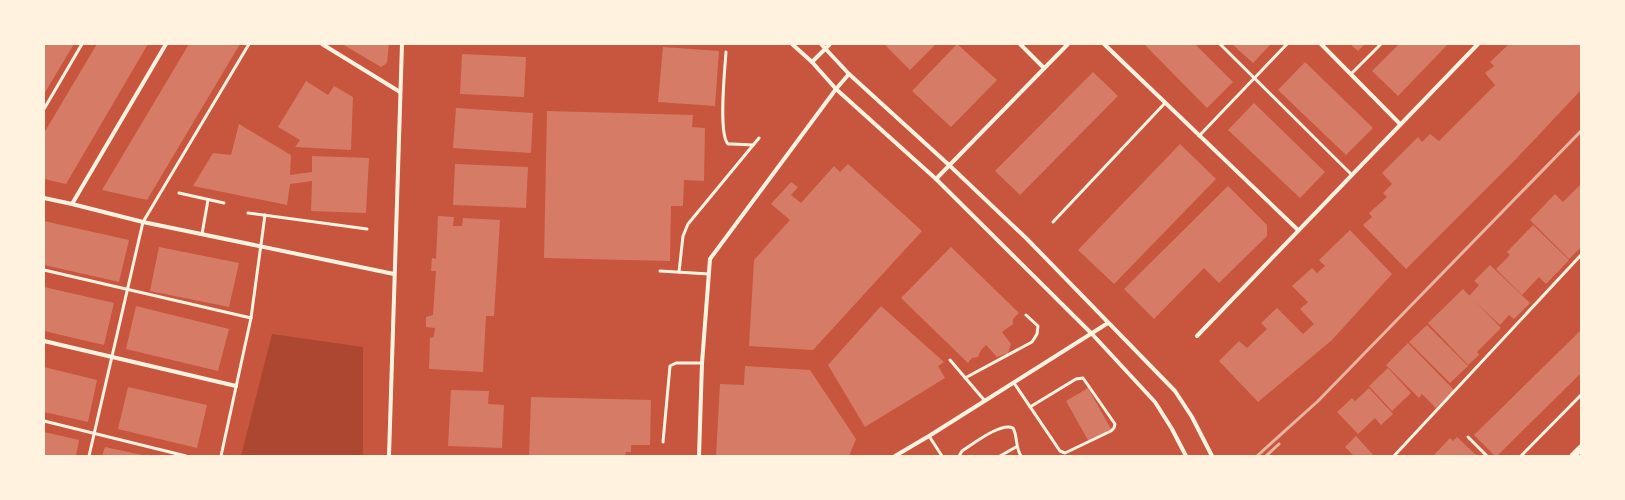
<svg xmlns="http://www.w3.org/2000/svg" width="1625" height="500" viewBox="0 0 1625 500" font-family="Ubuntu,sans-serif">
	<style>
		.green { fill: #ae4732 }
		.building { fill: #d67c66 }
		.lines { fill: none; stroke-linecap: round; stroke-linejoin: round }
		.service { stroke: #fff3e0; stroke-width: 3 }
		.minor { stroke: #fff3e0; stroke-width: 4 }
		.tertiary { stroke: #fff3e0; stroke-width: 7 }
		.rail { stroke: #e9b49f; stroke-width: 3 }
	</style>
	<rect width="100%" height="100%" fill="#c8553d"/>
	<polygon class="green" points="272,334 363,347 363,456 241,456"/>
	<g class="building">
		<polygon points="44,44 74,44 44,94"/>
		<polygon points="97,44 148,44 66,184 44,179 44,133"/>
		<polygon points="189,44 240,44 147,200 102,190"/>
		<polygon points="342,44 389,44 387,63 381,67"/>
		<polygon points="884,44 936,44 910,70"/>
		<polygon points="957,44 997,80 951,127 912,91"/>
		<polygon points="1144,44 1195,44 1233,82 1207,108"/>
		<polygon points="1232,44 1271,44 1253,63"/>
		<polygon points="1350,44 1365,44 1358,51"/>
		<polygon points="1399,44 1448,44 1398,96 1372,71"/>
		<polygon points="1509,44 1581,44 1581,90 1515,160 1406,269 1363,225 1372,217 1369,213 1387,197 1383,193 1392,184 1382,173 1418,137 1422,142 1430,134 1439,141 1495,85 1485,73 1494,66 1490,62"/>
		<polygon points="663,47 719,51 715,106 658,102"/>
		<polygon points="462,54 526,57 524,97 460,94"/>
		<polygon points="1305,62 1373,128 1346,155 1278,90"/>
		<polygon points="1093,72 1118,96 1020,195 995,171"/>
		<polygon points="306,81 328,95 334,86 353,97 351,150 295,147 300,140 278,127"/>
		<polygon points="1254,103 1325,172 1300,198 1228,130"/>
		<polygon points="456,108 533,113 531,153 453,148"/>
		<polygon points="547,111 693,115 692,127 705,128 704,181 684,180 683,206 671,206 670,261 544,258"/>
		<polygon points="239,124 291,155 290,175 312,172 312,156 369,158 366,213 311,211 312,181 290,184 287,205 193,186 213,153 231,155"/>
		<polygon points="1180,144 1216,179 1114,284 1078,250"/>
		<polygon points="455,164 528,167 526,208 453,205"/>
		<polygon points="848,164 922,231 813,350 749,346 754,260 790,220 771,204 791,182 798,187 791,195 801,203 834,166 840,172"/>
		<polygon points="1581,184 1581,247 1569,259 1530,220 1555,194 1563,202"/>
		<polygon points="1228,186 1267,225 1267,236 1219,283 1204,268 1154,319 1124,289"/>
		<polygon points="438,216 454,217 453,226 462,226 463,218 500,220 494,316 486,316 483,372 429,369 430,338 434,337 435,328 426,327 426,317 433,315 436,271 431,271 432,258 436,259"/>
		<polygon points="44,221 129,240 119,282 44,265"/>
		<polygon points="1533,225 1569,260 1546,284 1539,277 1522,295 1496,269 1510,255 1507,252"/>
		<polygon points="1350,230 1392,274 1332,340 1258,402 1219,361 1239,341 1247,348 1267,329 1261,323 1277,308 1303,334 1314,324 1300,309 1308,302 1292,286 1312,268 1317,273 1325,266 1319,260"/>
		<polygon points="159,247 239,263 229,307 150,291"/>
		<polygon points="951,247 1019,313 1013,319 1013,324 1002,332 1011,344 1008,353 997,357 986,345 981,350 978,357 972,358 968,363 901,298"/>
		<polygon points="1490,265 1530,303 1514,319 1509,315 1500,325 1469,296 1479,285 1474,281"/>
		<polygon points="44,287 114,303 104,345 44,331"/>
		<polygon points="1463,289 1501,328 1477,352 1479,355 1468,365 1428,323"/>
		<polygon points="136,306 229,329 218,371 126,349"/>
		<polygon points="881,306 944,362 938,366 945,378 865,427 828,365"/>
		<polygon points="1427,325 1468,366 1450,383 1409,342"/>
		<polygon points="1581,330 1581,373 1497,456 1495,456 1474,435"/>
		<polygon points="1408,343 1454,390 1436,408 1422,394 1419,398 1386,365"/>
		<polygon points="745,366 810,370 856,439 849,456 716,456 720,384 744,385"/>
		<polygon points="44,367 97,380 88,422 44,412"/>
		<polygon points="1388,368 1411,393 1392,411 1369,386"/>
		<polygon points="128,387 207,405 197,448 118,429"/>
		<polygon points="1088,388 1111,429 1089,442 1066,401"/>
		<polygon points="1369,388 1393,414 1381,425 1375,418 1358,434 1337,412 1352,398 1355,401"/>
		<polygon points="451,390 489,391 488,404 504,405 502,448 448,446"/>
		<polygon points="531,397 651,400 650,445 631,445 631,452 626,452 625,456 529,456"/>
		<polygon points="44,432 79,440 76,456 44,456"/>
		<polygon points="1356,436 1374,456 1354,456 1345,447"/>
		<polygon points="1457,437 1477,456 1433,456 1450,438 1453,441"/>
		<polygon points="105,447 142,455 142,456 102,456"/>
	</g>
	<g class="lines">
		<g class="service">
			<polyline points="1220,44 1352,175"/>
			<path d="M726,52c-1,16 -8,82 2,92h4l21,1"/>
			<polyline points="1351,74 1381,44"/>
			<polyline points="44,109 82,44"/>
			<polyline points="1199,136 1287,44"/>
			<polyline points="179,193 224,203"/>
			<polyline points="248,213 367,229"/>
			<polyline points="1053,222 1165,103"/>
			<polyline points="202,234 208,200"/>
			<polyline points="44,270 251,318"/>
			<polyline points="660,271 709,274"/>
			<polyline points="679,272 683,236 688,224 759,138"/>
			<polyline points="950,360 985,401"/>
			<polyline points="965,378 1032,342 1037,334 1038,326 1026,315"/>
			<polyline points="1014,383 1060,451 1065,453 1111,431 1114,428 1115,424 1083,378 1076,379 1030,407"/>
			<polyline points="44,421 186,456"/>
			<polyline points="929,436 942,456"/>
			<polyline points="1468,437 1487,456"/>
			<polyline points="663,442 670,366 676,363 702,363"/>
			<polyline points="89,456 143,222 249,44"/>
			<polyline points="221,456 251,318 265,215"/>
			<path d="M959,456l3,-5c11,-7 39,-29 51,-23 5,9 2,19 8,28"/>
			<polyline points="1000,456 1016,447"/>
			<polyline points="1394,456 1581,255"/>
			<polyline points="1521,456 1581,395"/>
		</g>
		<g class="minor">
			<polyline points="322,44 400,92"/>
			<polyline points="792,44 812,62 836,89 936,179 1092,334 1155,402 1172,429 1186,456"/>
			<polyline points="821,44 849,74 949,165 1026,238 1175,391 1192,417 1212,456"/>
			<polyline points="1020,44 1044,68"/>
			<polyline points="1104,44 1298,230"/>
			<polyline points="1321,44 1400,124"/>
			<polyline points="812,62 830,44"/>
			<polyline points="936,179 1068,44"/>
			<polyline points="44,198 72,204 143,222 394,274"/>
			<polyline points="72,204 166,44"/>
			<polyline points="1197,336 1478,44"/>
			<polyline points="44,341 236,386"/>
			<polyline points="389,456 402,44"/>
			<polyline points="699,456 702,363 710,259 836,89 849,74"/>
			<polyline points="895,456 929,436 1108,323"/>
		</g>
		<polyline class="tertiary" points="1573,456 1581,448"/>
		<g class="rail">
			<polyline points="1257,456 1318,401 1581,131"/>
			<polyline points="1266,456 1279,444"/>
		</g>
	</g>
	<rect width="1625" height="500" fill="none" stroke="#fff3e0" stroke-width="90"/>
</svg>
